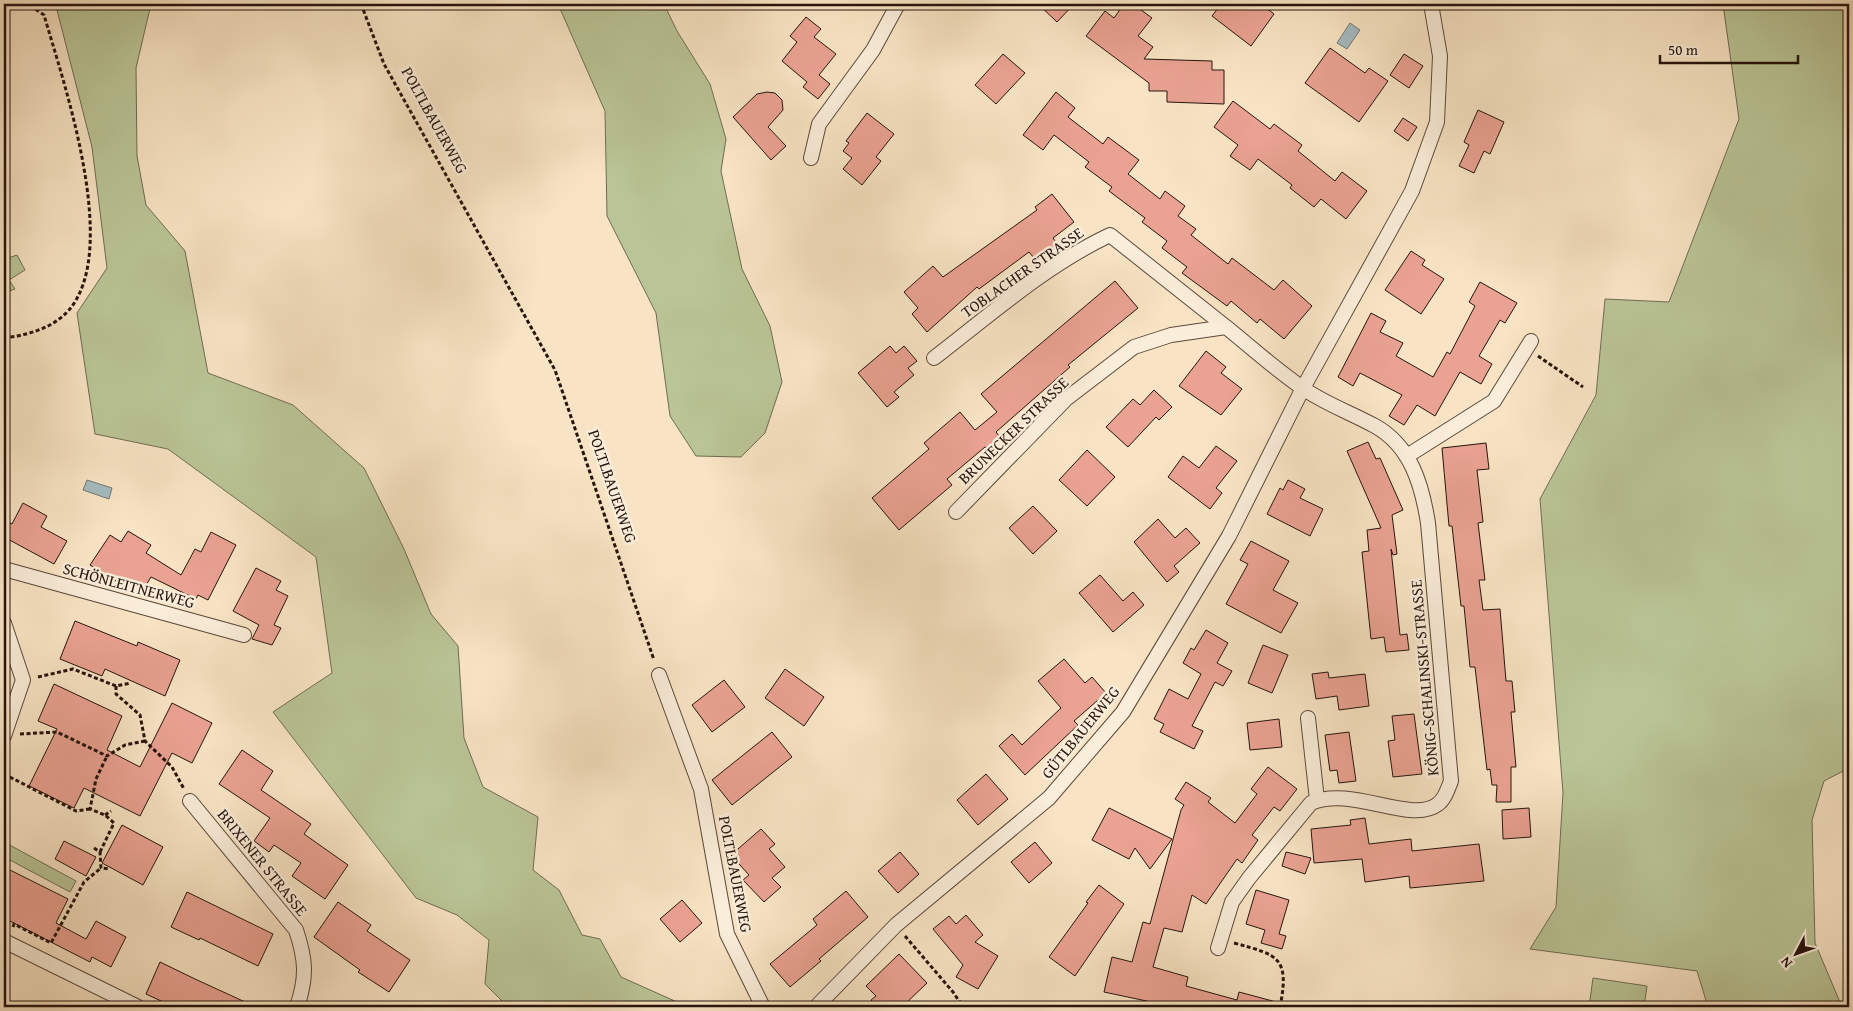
<svg xmlns="http://www.w3.org/2000/svg" width="1853" height="1011" viewBox="0 0 1853 1011" font-family="'Gentium Book Plus',serif">
	<style>
		.green { fill: #bac597; stroke: #706c52 }
		.water { fill: #a4bbc0; stroke: #717878 }
		.building { fill: #eaa292; stroke: #25140c }
		.lines { fill: none; stroke-linecap: round; stroke-linejoin: round }
		.minor-casing { stroke: #5a483a; stroke-width: 16 }
		.path { stroke: #25140c; stroke-width: 3; stroke-dasharray: 4 2.5; stroke-linecap: butt }
		.minor { stroke: #faedd9; stroke-width: 14 }
		.labels { text-anchor: middle; dominant-baseline: central; stroke-width: 5; stroke-linejoin: round; paint-order: stroke }
		.street-label { font-size: 16px; fill: #25140c; stroke: #faedd9 }
	</style>
	<rect width="100%" height="100%" fill="#f8e4c4"/>
	<filter id="stains"><feTurbulence type="fractalNoise" baseFrequency=".004" numOctaves="4"/><feColorMatrix values="0 0 0 0 .2 0 0 0 0 .09 0 0 0 0 .02 0 0 0 .5 -.17"/></filter>
	<radialGradient id="worn" r=".72"><stop offset=".6" stop-color="#630" stop-opacity="0"/><stop offset="1" stop-color="#630" stop-opacity=".3"/></radialGradient>
	<g class="green">
		<polygon points="48,4 151,4 136,68 137,156 146,205 185,251 208,373 293,405 364,468 404,549 431,614 458,646 464,738 483,787 538,817 533,870 559,890 582,935 600,939 621,977 677,1002 672,1007 508,1007 485,984 489,940 457,915 416,898 273,712 332,673 316,557 168,449 95,434 77,313 107,268 92,147 57,10"/>
		<polygon points="558,4 664,4 677,31 710,84 726,139 721,171 742,269 770,326 782,382 765,433 741,457 696,456 670,416 656,313 607,216 605,111"/>
		<polygon points="1723,4 1849,4 1849,768 1824,781 1812,820 1815,943 1842,1007 1708,1007 1697,971 1530,949 1556,907 1563,793 1540,499 1596,395 1605,299 1669,302 1739,119"/>
		<polygon points="17,255 25,270 9,280 15,289 4,293 4,263 5,259"/>
		<polygon points="4,842 76,881 70,892 8,859 4,867"/>
		<polygon points="1593,978 1647,986 1644,1007 1589,1007"/>
	</g>
	<g class="water">
		<polygon points="1350,23 1360,30 1347,49 1337,43"/>
		<polygon points="87,480 112,488 109,499 83,490"/>
	</g>
	<g class="building">
		<polygon points="1038,4 1074,4 1057,22"/>
		<polygon points="1124,4 1133,4 1152,18 1138,36 1153,47 1144,59 1212,61 1212,70 1224,70 1224,104 1167,102 1167,91 1149,91 1149,83 1086,36 1105,11 1114,18"/>
		<polygon points="1221,4 1261,4 1274,14 1251,46 1212,16"/>
		<polygon points="806,17 821,29 814,37 836,54 819,75 830,84 818,99 803,87 807,82 782,61 797,42 790,36"/>
		<polygon points="1330,48 1365,73 1369,68 1388,81 1359,122 1305,83"/>
		<polygon points="1003,54 1025,73 996,104 975,85"/>
		<polygon points="1404,54 1423,66 1409,88 1390,75"/>
		<polygon points="767,92 775,93 782,100 783,110 768,127 786,146 771,160 733,117 757,94"/>
		<polygon points="1056,92 1075,108 1068,117 1103,144 1108,137 1139,160 1128,174 1160,199 1165,191 1185,206 1178,216 1196,229 1191,235 1228,264 1232,258 1274,290 1283,280 1312,306 1284,339 1260,319 1257,323 1231,301 1227,306 1182,273 1187,267 1162,248 1167,241 1142,222 1145,218 1109,191 1112,187 1085,167 1089,162 1054,135 1043,150 1023,135"/>
		<polygon points="1233,101 1270,129 1274,124 1302,145 1298,151 1335,181 1342,172 1367,191 1346,219 1321,199 1314,207 1290,188 1292,185 1258,159 1250,170 1230,156 1238,145 1214,127"/>
		<polygon points="1478,110 1504,122 1490,154 1484,151 1474,173 1459,166 1469,145 1464,142"/>
		<polygon points="867,113 894,134 876,157 881,161 862,185 843,169 852,158 843,151 849,143 846,141"/>
		<polygon points="1403,118 1417,127 1408,141 1394,131"/>
		<polygon points="1052,194 1074,222 1053,238 1059,246 1041,259 1038,254 1034,258 1029,252 979,289 977,287 927,332 912,314 918,308 904,292 933,266 943,277 1037,210 1035,207"/>
		<polygon points="1411,251 1425,260 1422,265 1444,279 1421,314 1385,290"/>
		<polygon points="1115,281 1138,308 1068,365 1070,367 996,432 1001,438 988,449 985,447 947,479 952,485 899,530 872,498 929,449 924,443 960,412 975,430 997,412 981,394"/>
		<polygon points="1480,282 1517,303 1505,323 1500,320 1479,356 1492,364 1481,384 1460,372 1435,416 1417,405 1404,425 1389,416 1402,395 1360,373 1353,386 1338,377 1371,313 1386,321 1380,332 1403,343 1396,356 1433,377 1447,352 1450,354 1475,306 1469,302"/>
		<polygon points="890,346 896,353 904,346 917,361 908,368 914,375 894,392 899,397 887,407 858,373"/>
		<polygon points="1206,351 1226,367 1221,373 1242,389 1221,415 1179,386"/>
		<polygon points="1154,390 1172,407 1159,420 1156,417 1128,447 1106,427 1133,399 1140,405"/>
		<polygon points="1368,442 1376,459 1380,458 1403,510 1392,515 1397,554 1393,555 1391,549 1400,635 1407,634 1409,650 1386,652 1384,637 1371,639 1362,552 1369,551 1367,530 1381,528 1347,451"/>
		<polygon points="1486,443 1489,469 1477,470 1483,522 1478,523 1485,580 1479,580 1483,610 1500,609 1506,681 1512,681 1515,712 1511,712 1516,767 1511,767 1511,802 1496,802 1497,785 1492,785 1490,769 1487,770 1475,667 1470,667 1464,606 1461,606 1452,526 1449,526 1442,448"/>
		<polygon points="1216,446 1237,461 1216,488 1222,493 1210,509 1168,477 1183,456 1199,468"/>
		<polygon points="1087,450 1115,477 1087,506 1059,480"/>
		<polygon points="1288,480 1305,489 1300,498 1323,509 1310,536 1267,514 1280,488 1283,490"/>
		<polygon points="23,503 47,516 41,527 67,541 54,564 4,537 4,520 12,524"/>
		<polygon points="1033,506 1057,531 1033,554 1009,528"/>
		<polygon points="1158,519 1175,538 1186,528 1200,543 1174,566 1179,572 1167,582 1134,542"/>
		<polygon points="128,531 151,545 146,553 181,575 195,549 201,552 211,532 236,545 208,600 198,595 196,599 151,577 143,590 131,582 127,588 90,565 110,535 121,542"/>
		<polygon points="1251,541 1289,561 1273,590 1298,603 1281,633 1226,604 1248,564 1240,560"/>
		<polygon points="256,568 281,581 276,590 288,596 274,625 281,628 272,645 252,639 259,625 233,611"/>
		<polygon points="1100,575 1123,601 1133,592 1144,605 1113,632 1079,593"/>
		<polygon points="75,621 137,646 138,642 180,660 165,696 105,669 102,676 60,659"/>
		<polygon points="1206,630 1228,643 1217,663 1232,671 1223,686 1215,682 1192,726 1203,731 1194,749 1160,732 1164,724 1154,719 1169,689 1188,699 1201,674 1183,663 1191,648 1194,650"/>
		<polygon points="1263,645 1288,655 1272,693 1248,683"/>
		<polygon points="1064,659 1085,683 1092,677 1106,693 1074,721 1078,725 1025,775 999,746 1012,734 1022,745 1061,708 1038,681"/>
		<polygon points="785,669 824,697 804,726 765,698"/>
		<polygon points="1328,672 1329,678 1365,674 1369,706 1339,710 1337,696 1316,699 1312,674"/>
		<polygon points="724,680 745,707 712,732 692,705"/>
		<polygon points="54,684 122,716 107,750 140,767 172,703 212,723 192,763 172,753 140,816 84,788 74,808 29,786 57,729 38,721"/>
		<polygon points="1414,714 1422,774 1393,777 1388,741 1395,740 1392,716"/>
		<polygon points="1279,719 1282,747 1250,750 1247,723"/>
		<polygon points="772,732 792,757 732,805 712,780"/>
		<polygon points="1349,732 1356,781 1339,783 1337,770 1330,771 1325,735"/>
		<polygon points="242,750 273,771 261,790 311,824 304,834 348,865 325,899 292,876 301,863 274,845 269,852 254,841 270,818 219,784"/>
		<polygon points="1268,767 1297,789 1280,811 1274,807 1252,835 1258,840 1242,863 1237,859 1206,904 1192,895 1182,932 1164,928 1153,967 1188,977 1186,986 1237,1000 1239,992 1280,1003 1279,1007 1196,1007 1182,1003 1180,1007 1175,1007 1104,992 1112,957 1132,962 1143,922 1150,924 1181,810 1184,805 1175,799 1186,782 1211,798 1208,802 1235,823 1257,794 1251,789"/>
		<polygon points="986,774 1008,799 978,825 957,800"/>
		<polygon points="1109,808 1172,839 1150,869 1135,848 1129,859 1092,840"/>
		<polygon points="1529,808 1531,837 1503,839 1502,810"/>
		<polygon points="1365,818 1369,844 1411,839 1412,851 1479,844 1484,881 1410,888 1409,876 1365,882 1362,859 1314,863 1311,829 1351,825 1350,820"/>
		<polygon points="122,825 163,847 143,885 102,863"/>
		<polygon points="761,829 775,844 769,849 785,867 772,878 781,887 764,902 743,880 749,875 731,855"/>
		<polygon points="64,841 96,857 86,876 55,859"/>
		<polygon points="1035,842 1052,863 1029,883 1011,862"/>
		<polygon points="900,852 919,874 898,893 878,871"/>
		<polygon points="1286,852 1311,858 1305,874 1282,866"/>
		<polygon points="4,867 68,899 56,923 86,939 96,921 126,937 111,967 92,957 90,962 4,918"/>
		<polygon points="1099,885 1124,904 1075,976 1049,957 1088,903 1086,902"/>
		<polygon points="1256,890 1289,900 1279,934 1286,936 1282,949 1261,943 1265,930 1246,924"/>
		<polygon points="846,891 868,917 819,959 821,961 790,987 770,964 817,925 813,919"/>
		<polygon points="187,892 273,934 258,966 200,938 199,940 171,927"/>
		<polygon points="682,900 702,923 680,942 660,919"/>
		<polygon points="338,902 371,925 367,931 410,960 389,992 358,972 360,970 314,937"/>
		<polygon points="966,915 983,935 975,942 998,956 978,989 956,977 963,965 933,929 949,916 956,924"/>
		<polygon points="899,954 927,983 902,1007 878,1007 871,1000 876,996 866,986"/>
		<polygon points="160,962 195,979 256,1007 174,1007 146,994"/>
	</g>
	<g class="lines">
		<defs>
			<g id="minor">
				<polyline points="811,158 819,124 873,50 898,4"/>
				<path d="M934,358c56,-43 112,-93 176,-123l116,92"/>
				<polyline points="1407,456 1494,401 1531,341"/>
				<path d="M956,512l110,-113 68,-52 37,-12 55,-8c25,20 50,43 78,62 22,15 47,24 71,37 36,20 47,59 53,97l23,258c-3,7 -6,18 -13,23 -27,21 -86,-19 -127,-1l-62,75 -17,24 -14,46"/>
				<polyline points="4,569 244,635"/>
				<polyline points="4,623 23,680 4,736"/>
				<polyline points="659,675 701,789 727,934 763,1007"/>
				<polyline points="1308,718 1317,800"/>
				<path d="M190,801l106,129c10,30 11,47 1,77"/>
				<polyline points="4,941 138,1007"/>
				<polyline points="816,1007 896,925 1049,798 1123,712 1229,536 1303,388 1412,191 1437,122 1440,56 1431,4"/>
			</g>
		</defs>
		<use href="#minor" class="minor-casing"/>
		<g class="path">
			<polyline points="361,4 384,64 555,370 654,660"/>
			<path d="M4,338c23,-3 48,-9 65,-28 52,-61 -5,-226 -25,-295l-16,-11"/>
			<polyline points="1538,356 1583,387"/>
			<polyline points="38,677 73,669 116,686 131,683"/>
			<polyline points="116,686 116,694 140,715 145,741 172,767 184,789"/>
			<polyline points="20,734 57,732 107,756 125,745 145,741"/>
			<polyline points="4,774 76,811 90,809"/>
			<polyline points="105,815 111,811"/>
			<polyline points="94,848 100,852 101,868 110,869"/>
			<polyline points="100,852 114,823 105,815 90,809 96,779 107,756"/>
			<polyline points="13,927 14,924 51,943 84,882 101,868"/>
			<polyline points="905,936 953,992 963,1007"/>
			<path d="M1234,943c44,12 56,14 46,64"/>
		</g>
		<use href="#minor" class="minor"/>
	</g>
	<g class="labels">
		<g class="street-label">
			<text transform="translate(435 120) rotate(61)">POLTLBAUERWEG</text>
			<text transform="translate(1022 272) rotate(-35)">TOBLACHER STRASSE</text>
			<text transform="translate(1013 430) rotate(-44)">BRUNECKER STRASSE</text>
			<text transform="translate(613 486) rotate(71)">POLTLBAUERWEG</text>
			<text transform="translate(129 585) rotate(15)">SCHÖNLEITNERWEG</text>
			<text transform="translate(1424 678) rotate(-95)">KÖNIG-SCHALINSKI-STRASSE</text>
			<text transform="translate(1080 732) rotate(-51)">GÜTLBAUERWEG</text>
			<text transform="translate(263 862) rotate(51)">BRIXENER STRASSE</text>
			<text transform="translate(736 874) rotate(79)">POLTLBAUERWEG</text>
		</g>
	</g>
	<rect width="1853" height="1011" fill="none" stroke="#f8e4c4" stroke-width="20"/>
	<rect x="5" y="5" width="1843" height="1001" fill="none" stroke="#25140c" stroke-width="2.5"/>
	<rect x="10" y="10" width="1833" height="991" fill="none" stroke="#25140c"/>
	<g transform="translate(1796 954) rotate(229)" stroke="#faedd9" stroke-width="4" paint-order="stroke">
	<path d="M0-4L9 19L0 12L-9 19Z" fill="#25140c"/>
	<text y="-8" font-size="14" font-weight="bold" text-anchor="middle" fill="#25140c">N</text>
	</g>
	<path d="M1660 55v8h138v-8" fill="none" stroke="#25140c" stroke-width="2.5"/>
	<text x="1668" y="55" font-size="15" fill="#25140c" stroke="#faedd9" stroke-width="4" paint-order="stroke">50 m</text>
	<rect width="100%" height="100%" filter="url(#stains)"/>
	<rect width="100%" height="100%" fill="url(#worn)"/>
</svg>
